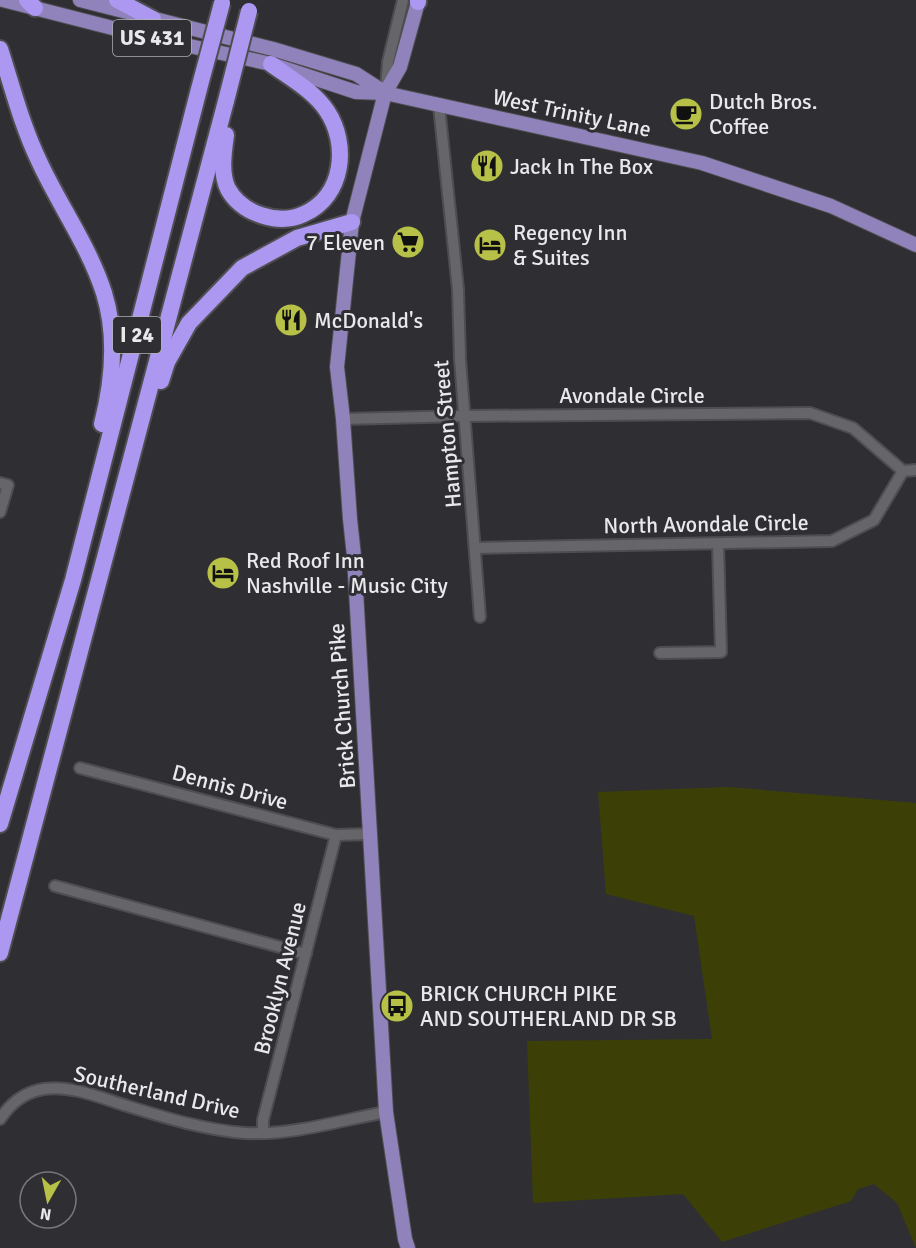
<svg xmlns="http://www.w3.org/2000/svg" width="916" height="1248" viewBox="0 0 916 1248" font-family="Signika,sans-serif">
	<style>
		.green { fill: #3d4006 }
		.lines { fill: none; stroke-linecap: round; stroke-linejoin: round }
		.minor-casing { stroke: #4e4e51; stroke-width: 14 }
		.major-casing { stroke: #4e4e51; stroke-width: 16 }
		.highway-casing { stroke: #4e4e51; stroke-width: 20 }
		.minor { stroke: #66656a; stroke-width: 10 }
		.major { stroke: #9083bb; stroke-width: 14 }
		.highway { stroke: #ac97f1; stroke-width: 16 }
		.highway-bridge-casing { stroke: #4e4e51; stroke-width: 20; stroke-linecap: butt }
		.highway-bridge { stroke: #ac97f1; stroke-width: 16 }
		.labels { text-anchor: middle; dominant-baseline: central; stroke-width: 6; stroke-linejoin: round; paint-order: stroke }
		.shield { fill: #2f2f33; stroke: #b1b1b4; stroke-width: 1.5 }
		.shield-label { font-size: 21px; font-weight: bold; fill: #e9e9ec }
		.poi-label { font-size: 22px; fill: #e9e9ec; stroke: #2f2f33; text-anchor: start }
		.street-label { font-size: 22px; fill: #e9e9ec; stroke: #2f2f33 }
	</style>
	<rect width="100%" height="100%" fill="#2f2f33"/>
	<polygon class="green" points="728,787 916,803 916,1248 897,1203 874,1184 858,1189 851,1201 722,1242 683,1194 533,1203 527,1041 712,1039 694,916 606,894 598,792"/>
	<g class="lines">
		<defs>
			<g id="minor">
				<polyline points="386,90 388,62 403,0"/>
				<polyline points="439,106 458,289 460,359 480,617"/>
				<polyline points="343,419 465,416 810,413 853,428 903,471"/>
				<polyline points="903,471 916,470"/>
				<polyline points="0,483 8,485 0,512"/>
				<polyline points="476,548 832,541 874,520 903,471"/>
				<polyline points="660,653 721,652 718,544"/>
				<polyline points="80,768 336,835 371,834"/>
				<polyline points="55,886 306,954"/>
				<path d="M0,1119c10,-15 24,-27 44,-30 26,-4 55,8 80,16 39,12 80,25 121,28 45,3 97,-13 141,-21"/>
				<polyline points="263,1132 263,1120 336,835"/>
			</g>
			<g id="major">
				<polyline points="3,0 140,35 271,64 356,92 385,93 702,163 831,206 916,245"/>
				<polyline points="80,0 273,49 356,74 384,92"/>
				<polyline points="408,1248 405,1239 386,1112 354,556 350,519 343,419 337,367 352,222 385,93 400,67 418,2"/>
			</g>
			<g id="highway">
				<polyline points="27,0 35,8"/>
				<polyline points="117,0 153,19"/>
				<polyline points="418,0 418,2"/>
				<path d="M0,49c12,37 22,77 39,112 20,44 50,85 65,132 13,42 9,88 -2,131"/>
				<path d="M226,135c-2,16 -6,38 2,54 14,25 51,37 76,25 40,-18 45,-70 23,-103 -13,-20 -37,-33 -56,-47"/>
				<polyline points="161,381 167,362 189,323 242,268 297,238 352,222"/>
				<polyline points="0,824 73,580 199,89"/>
				<polyline points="0,953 226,101"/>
			</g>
		</defs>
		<use href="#minor" class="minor-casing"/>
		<use href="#major" class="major-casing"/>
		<use href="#highway" class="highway-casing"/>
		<use href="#minor" class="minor"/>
		<use href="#major" class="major"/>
		<use href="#highway" class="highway"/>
		<defs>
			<g id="highway-bridge">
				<polyline points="199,89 222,3"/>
				<polyline points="226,101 249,11"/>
			</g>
		</defs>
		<use href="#highway-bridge" class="highway-bridge-casing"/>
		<use href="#highway-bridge" class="highway-bridge"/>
	</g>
	<defs>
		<symbol id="cafe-disc" viewBox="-11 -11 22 22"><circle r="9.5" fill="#b8c147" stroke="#2f2f33"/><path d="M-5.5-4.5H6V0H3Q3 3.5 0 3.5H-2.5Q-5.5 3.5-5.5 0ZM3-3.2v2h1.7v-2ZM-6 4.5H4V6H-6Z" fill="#111"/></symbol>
		<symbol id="restaurant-disc" viewBox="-11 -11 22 22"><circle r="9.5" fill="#b8c147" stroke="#2f2f33"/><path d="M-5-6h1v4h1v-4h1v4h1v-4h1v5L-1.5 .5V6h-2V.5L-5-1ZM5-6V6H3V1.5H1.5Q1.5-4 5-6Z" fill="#111"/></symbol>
		<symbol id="supermarket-disc" viewBox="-11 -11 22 22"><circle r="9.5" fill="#b8c147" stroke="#2f2f33"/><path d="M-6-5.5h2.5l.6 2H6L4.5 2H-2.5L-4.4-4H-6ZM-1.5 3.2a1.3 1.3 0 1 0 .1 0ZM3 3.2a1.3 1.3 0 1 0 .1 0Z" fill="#111"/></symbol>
		<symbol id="hotel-disc" viewBox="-11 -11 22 22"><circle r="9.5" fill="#b8c147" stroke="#2f2f33"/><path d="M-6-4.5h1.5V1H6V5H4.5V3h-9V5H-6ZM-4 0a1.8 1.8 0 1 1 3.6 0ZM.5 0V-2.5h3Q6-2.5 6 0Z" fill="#111"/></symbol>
		<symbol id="bus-disc" viewBox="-11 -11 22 22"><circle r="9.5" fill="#b8c147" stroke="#2f2f33"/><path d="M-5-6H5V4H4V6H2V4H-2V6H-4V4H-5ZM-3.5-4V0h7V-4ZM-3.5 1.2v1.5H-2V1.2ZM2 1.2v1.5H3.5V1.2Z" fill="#111"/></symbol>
	</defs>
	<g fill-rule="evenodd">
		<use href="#cafe-disc" x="667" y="95" width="38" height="38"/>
		<use href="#restaurant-disc" x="468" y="147" width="38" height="38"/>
		<use href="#supermarket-disc" x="389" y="223" width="38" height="38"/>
		<use href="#hotel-disc" x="471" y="226" width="38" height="38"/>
		<use href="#restaurant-disc" x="272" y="301" width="38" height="38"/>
		<use href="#hotel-disc" x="204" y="554" width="38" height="38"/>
		<use href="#bus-disc" x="378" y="987" width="38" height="38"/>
	</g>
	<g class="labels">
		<g class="shield">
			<rect x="113" y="20" width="78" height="36" rx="4.5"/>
			<rect x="113" y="317" width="48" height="36" rx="4.5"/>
		</g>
		<g class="shield-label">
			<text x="152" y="38">US 431</text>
			<text x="137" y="335">I 24</text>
		</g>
		<g class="poi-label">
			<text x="709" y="101">Dutch Bros.<tspan x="709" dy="25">Coffee</tspan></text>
			<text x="510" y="166">Jack In The Box</text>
			<text x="513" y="232">Regency Inn<tspan x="513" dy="25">&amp; Suites</tspan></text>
			<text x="385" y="242" text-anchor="end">7 Eleven</text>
			<text x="314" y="320">McDonald's</text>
			<text x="246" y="560">Red Roof Inn<tspan x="246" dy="25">Nashville - Music City</tspan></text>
			<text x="420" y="993">BRICK CHURCH PIKE<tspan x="420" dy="25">AND SOUTHERLAND DR SB</tspan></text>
		</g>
		<g class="street-label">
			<text transform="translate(572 113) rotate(12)">West Trinity Lane</text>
			<text x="632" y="395">Avondale Circle</text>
			<text transform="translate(447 434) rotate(-95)">Hampton Street</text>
			<text transform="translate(706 524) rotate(-1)">North Avondale Circle</text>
			<text transform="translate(342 706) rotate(-94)">Brick Church Pike</text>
			<text transform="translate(230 787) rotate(15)">Dennis Drive</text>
			<text transform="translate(280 978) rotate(-76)">Brooklyn Avenue</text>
			<text transform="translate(157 1092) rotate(13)">Southerland Drive</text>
		</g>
	</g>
	<g transform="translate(48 1200) rotate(189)"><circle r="28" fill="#2f2f33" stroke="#79797d" stroke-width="1.5"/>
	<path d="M0-4.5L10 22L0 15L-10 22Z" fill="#b8c147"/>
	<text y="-9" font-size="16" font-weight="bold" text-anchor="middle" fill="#e9e9ec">N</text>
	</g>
</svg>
